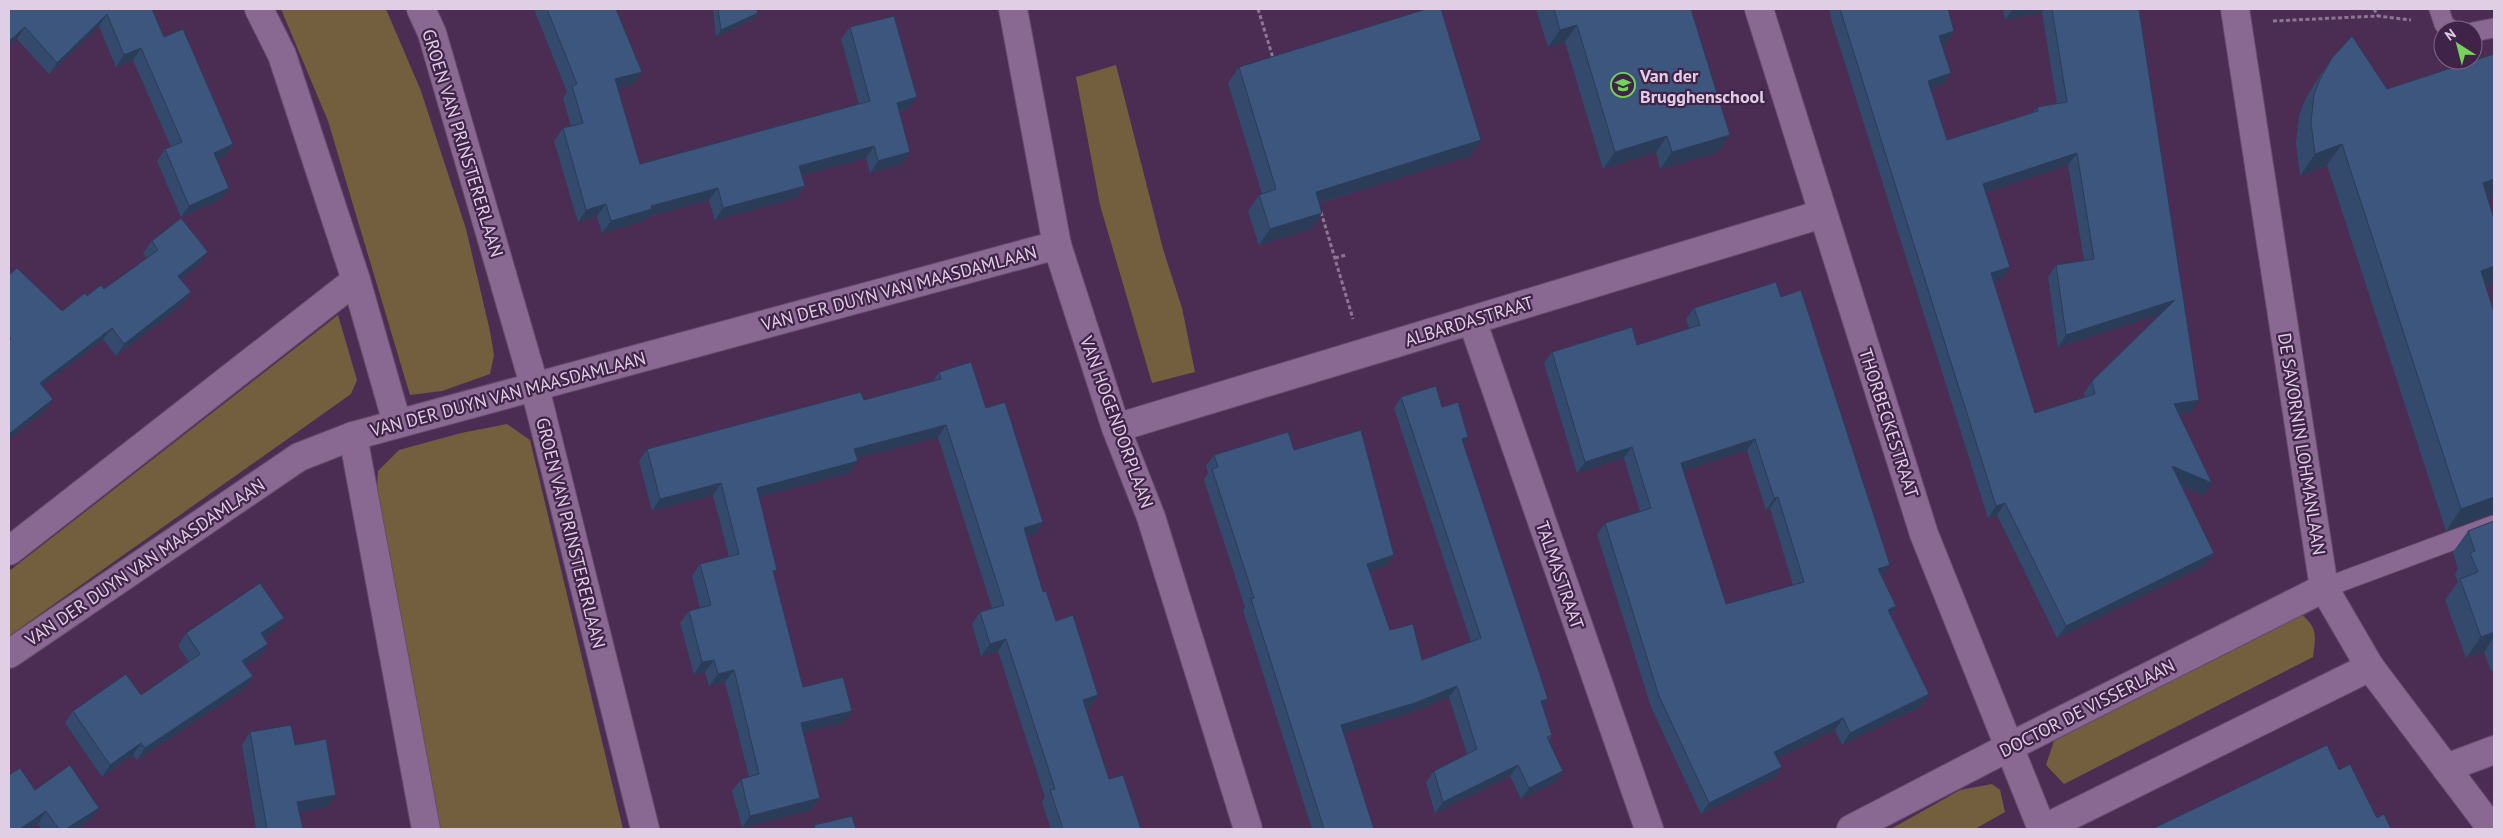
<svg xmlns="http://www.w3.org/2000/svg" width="2503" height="838" viewBox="0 0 2503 838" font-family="'PT Sans',sans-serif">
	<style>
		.green { fill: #735f3d }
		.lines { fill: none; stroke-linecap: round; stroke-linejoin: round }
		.service-casing { stroke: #654c6c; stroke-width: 21 }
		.minor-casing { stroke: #654c6c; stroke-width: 30 }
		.path { stroke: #8e7594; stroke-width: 3; stroke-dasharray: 4 2.5; stroke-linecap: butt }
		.service { stroke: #896892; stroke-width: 19 }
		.minor { stroke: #896892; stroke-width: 28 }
		.wall { fill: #344a6c; fill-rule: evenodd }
		.shaded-wall { fill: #2a3c58 }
		.building { fill: #3c567e; stroke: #2a3c58; fill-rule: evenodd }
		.labels { text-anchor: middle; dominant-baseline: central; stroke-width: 4.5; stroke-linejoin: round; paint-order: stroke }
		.poi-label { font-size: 18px; font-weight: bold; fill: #e0cee5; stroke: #402348; text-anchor: start }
		.street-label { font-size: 18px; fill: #e0cee5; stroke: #402348 }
	</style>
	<rect width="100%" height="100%" fill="#4b2d53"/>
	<g class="green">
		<polygon points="281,9 386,9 421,91 466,229 490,331 494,355 490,374 442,391 410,395 328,121"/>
		<polygon points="1116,65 1163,249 1182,308 1195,372 1152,383 1100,205 1076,77"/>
		<polygon points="338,315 357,380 351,394 9,636 9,571"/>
		<polygon points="507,424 530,440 623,829 439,829 377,488 378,471 399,450 461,433"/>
		<path d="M2299,612c19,16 17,22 14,45l-249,127 -18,-19 8,-24z"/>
		<polygon points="1992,784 2000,790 2005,812 1975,829 1891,829 1960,790"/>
	</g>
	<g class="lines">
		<defs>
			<g id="service">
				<polyline points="2439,9 2444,24 2451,30"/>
				<polyline points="2473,32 2494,28"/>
				<polyline points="2324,588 2494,525"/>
			</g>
			<g id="minor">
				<polyline points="259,9 282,55 356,280 397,423"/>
				<polyline points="421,9 432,33 535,388 645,829"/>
				<polyline points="1013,9 1057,245 1116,428 1151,517 1248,829"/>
				<polyline points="1759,9 1924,534 2042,829"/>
				<polyline points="2235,9 2324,588 2370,667 2492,829"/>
				<polyline points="1472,320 1649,829"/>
				<polyline points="1116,428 1822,214"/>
				<polyline points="353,436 426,829"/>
				<polyline points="9,551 356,280"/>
				<polyline points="9,654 299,457 353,436 1057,245"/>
				<polyline points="2446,768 2494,750"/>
				<polyline points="1851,829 2009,747 2324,588"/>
				<polyline points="2043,829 2370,667"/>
			</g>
		</defs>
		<use href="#service" class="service-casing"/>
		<use href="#minor" class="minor-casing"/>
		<g class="path">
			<polyline points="1258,9 1273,58"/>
			<polyline points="2374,9 2378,16"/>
			<polyline points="2273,21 2378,16 2411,20"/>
			<polyline points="1321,212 1353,319"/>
			<polyline points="1335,258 1346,255"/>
		</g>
		<use href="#service" class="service"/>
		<use href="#minor" class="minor"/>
	</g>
	<g class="wall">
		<polygon points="9,9 152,9 164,37 233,144 225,156 217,159 221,199 181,217 157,161 165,149 171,147 133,60 116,67 99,26 49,74 17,39"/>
		<polygon points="534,9 616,9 633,84 618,88 640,164 859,104 841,39 850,27 908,109 899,112 902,164 870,173 866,158 802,175 805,186 796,198 715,220 709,200 647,217 644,221 602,233 597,216 578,222 554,141 563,128 571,126 563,98 567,92"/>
		<polygon points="713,9 757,9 758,13 753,19 716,37"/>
		<polygon points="1536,9 1691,9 1730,135 1718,152 1660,169 1656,152 1603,169 1565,42 1548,47"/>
		<path d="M1829,9h124l-5,1 -2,33 -4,1 9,29 -9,12 -11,4 16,51 86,-28 4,-5 20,-3 -15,-92 -37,8 -2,-11h136l52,403 -13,2 34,69 -8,12 -23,-9 24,79 -148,73 -60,-123 -9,3 -156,-496zM2068,165l16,95 -28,5 -8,12 10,70 102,-33 -68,67 -8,12 1,4 -50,16 -42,-131 9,-3 8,-12 -24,-75z"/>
		<polygon points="2494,54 2494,196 2487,198 2494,219 2494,282 2493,283 2486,286 2491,514 2446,531 2327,165 2300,176 2296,143 2299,116 2305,100 2317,80 2332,58 2387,89"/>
		<polygon points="1239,67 1481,140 1470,156 1319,203 1322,213 1311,229 1259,245 1248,211 1259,195 1262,194 1228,83"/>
		<polygon points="152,241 200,264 181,279 191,292 183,304 116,356 103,339 42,386 53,399 44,411 9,439 9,275 62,311 87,296 104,289 147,258 143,253"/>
		<path d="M1781,297l101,279 14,30 -5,9 38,79 -8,12 -79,39 -7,-15 -58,28 5,9 -8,11 -73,36 -50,-107 -54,-173 8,-11 35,-12 -16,-53 -47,15 -33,-110 8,-11 85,-7 52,-17 -3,-9 8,-11zM1747,450l19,60 4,-2 23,77 -67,19 -43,-133z"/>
		<polygon points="939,372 986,408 1043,522 1035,534 1026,537 1043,592 1056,621 1090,707 1086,709 1109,779 1141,829 1051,829 1042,802 1045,797 998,651 981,656 972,624 980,612 992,608 938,437 857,458 849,473 759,497 774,575 803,687 843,723 803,732 820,798 811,810 742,828 732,791 741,779 749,777 725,682 709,686 705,672 694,674 680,623 689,611 700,608 692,576 700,564 729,557 713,495 652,511 639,461 647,449 864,400 933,381"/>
		<polygon points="1401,397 1442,407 1463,443 1543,707 1552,735 1549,740 1556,782 1521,799 1510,776 1435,813 1426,782 1434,771 1467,754 1449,697 1407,714 1344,733 1374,829 1312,829 1243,610 1245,607 1204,480 1208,473 1206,466 1214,455 1294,450 1386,566 1370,571 1390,630 1422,660 1471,642 1394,408"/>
		<polygon points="2494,521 2494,670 2491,671 2484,652 2466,658 2445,600 2458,582 2455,574 2458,569 2453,552 2468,531"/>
		<polygon points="275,630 264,638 268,644 260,656 246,665 244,689 137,760 133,755 102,777 65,723 73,711 141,695 189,662 178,646 186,633"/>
		<polygon points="250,732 295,745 327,807 299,812 303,829 256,829 242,745"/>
		<polygon points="35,790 90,820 76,829 42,829 38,824 29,829 9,829"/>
	</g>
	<g class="shaded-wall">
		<polygon points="2013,9 2044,9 2042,12 2005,20"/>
		<polygon points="758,13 753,19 716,37 721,30"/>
		<polygon points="107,14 99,26 49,74 57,63"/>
		<polygon points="1577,25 1565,42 1548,47 1560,30"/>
		<polygon points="25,27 17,39 9,46 9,41"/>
		<polygon points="1954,31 1946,43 1930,48 1939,36"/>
		<polygon points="141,48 133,60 116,67 124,55"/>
		<polygon points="642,72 633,84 607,91 615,79"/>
		<polygon points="1951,73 1942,85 1920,93 1928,81"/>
		<polygon points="917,97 908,109 888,115 897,103"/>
		<polygon points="1730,135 1718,152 1660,169 1672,152"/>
		<polygon points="1667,136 1656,152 1603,169 1615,152"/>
		<polygon points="1481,140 1470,156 1305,207 1316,192"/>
		<polygon points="233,144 225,156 206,164 214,153"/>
		<polygon points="2342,144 2327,165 2300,176 2315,154"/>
		<polygon points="874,146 866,158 791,178 799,166"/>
		<polygon points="910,152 902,164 870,173 878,161"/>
		<polygon points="2077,153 2068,165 1975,196 1983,184"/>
		<polygon points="2494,179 2494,196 2467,204 2483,183"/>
		<polygon points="805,186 796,198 715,220 723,208"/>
		<polygon points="229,188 221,199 181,217 189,206"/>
		<polygon points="718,188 709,200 647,217 644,221 602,233 611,221 651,206"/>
		<polygon points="606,204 597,216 578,222 586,210"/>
		<polygon points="1322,213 1311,229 1259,245 1270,229"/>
		<polygon points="208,252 200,264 170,288 178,276"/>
		<polygon points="2494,266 2494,282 2493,283 2466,292 2481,271"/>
		<polygon points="2010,267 2002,279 1982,285 1991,273"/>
		<polygon points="191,292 183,304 116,356 124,344"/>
		<polygon points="2175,300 2166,312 2058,347 2066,335"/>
		<polygon points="112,328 103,339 31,395 40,383"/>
		<polygon points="53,399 44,411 9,439 9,434"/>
		<polygon points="2199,400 2191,412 2165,416 2174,404"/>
		<polygon points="946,425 938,437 846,461 854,449"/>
		<polygon points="1468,437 1460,448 1462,439"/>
		<polygon points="1755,439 1747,450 1673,474 1681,463"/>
		<polygon points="1632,447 1624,458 1577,473 1585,462"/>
		<polygon points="858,461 849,473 749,500 757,488"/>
		<polygon points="2172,466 2212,483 2204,495 2163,478"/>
		<polygon points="721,483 713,495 652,511 660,499"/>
		<polygon points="1778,497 1770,508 1766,510 1774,498"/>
		<polygon points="2494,497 2494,515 2491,514 2446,531 2461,509"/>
		<polygon points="2005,503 1997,515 1988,518 1996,506"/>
		<polygon points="1043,522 1035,534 1015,540 1024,528"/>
		<polygon points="2214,553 2205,565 2057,638 2066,626"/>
		<polygon points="1394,555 1386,566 1360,575 1367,564"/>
		<polygon points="1890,565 1882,576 1878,569"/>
		<polygon points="1896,606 1889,618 1888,610"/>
		<polygon points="284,618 275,630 253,646 261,633"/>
		<polygon points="2494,632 2494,637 2484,652 2466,658 2481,637"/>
		<polygon points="1006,639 998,651 981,656 990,644"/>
		<polygon points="268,644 260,656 234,673 242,661"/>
		<polygon points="714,660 705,672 694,674 702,662"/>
		<polygon points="734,670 725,682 709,686 718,674"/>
		<polygon points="253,676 244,689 137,760 145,748"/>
		<polygon points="1457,686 1449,697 1407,714 1334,736 1341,725"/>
		<polygon points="1929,694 1921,706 1842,745 1850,733"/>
		<polygon points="1098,695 1090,707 1075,712 1083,700"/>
		<polygon points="1548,699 1541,710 1541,701"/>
		<polygon points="852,711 843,723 793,735 801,723"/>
		<polygon points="1843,718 1835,730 1767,763 1774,752"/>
		<polygon points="141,743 133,755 102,777 110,765"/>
		<polygon points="1518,765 1510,776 1435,813 1443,802"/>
		<polygon points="1782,767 1774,778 1701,814 1709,803"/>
		<polygon points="1563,771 1556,782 1521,799 1529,788"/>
		<polygon points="336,795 327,807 289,814 297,802"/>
		<polygon points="820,798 811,810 742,828 750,816"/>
		<polygon points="99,808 90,820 76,829 66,829"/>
		<polygon points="46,811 38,824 29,829 20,829"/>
	</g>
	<g class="building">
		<polygon points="9,9 152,9 164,37 183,29 233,144 214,153 229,188 189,206 165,149 182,142 141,48 124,55 107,14 57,63 25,27 9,41"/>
		<polygon points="547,9 616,9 642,72 615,79 640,164 870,101 850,27 894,16 917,97 897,103 910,152 878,161 874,146 799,166 805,186 723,208 718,188 651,206 652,209 611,221 606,204 586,210 563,128 583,123 572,86 577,84"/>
		<polygon points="718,9 757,9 758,13 721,30"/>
		<polygon points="1426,9 1441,9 1481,140 1316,192 1322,213 1270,229 1259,195 1276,189 1239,67"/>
		<polygon points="1554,9 1691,9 1730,135 1672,152 1667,136 1615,152 1577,25 1560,30"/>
		<path d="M1840,9h108l6,22 -15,5 12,37 -23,8 19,59 91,-29 -1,-4 30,-5 -15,-93h87l60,391 -25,4 38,79 -40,-17 42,87 -148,73 -61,-123 -9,3zM2077,153l17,106 -38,6 10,70 109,-35 -83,81 3,13 -60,19 -44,-140 19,-6 -27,-83z"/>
		<polygon points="2352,36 2387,89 2494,54 2494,179 2483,183 2494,219 2494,266 2481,271 2494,312 2494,497 2461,509 2342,144 2315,154 2311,122 2314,95 2320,79 2332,58"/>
		<polygon points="181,218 208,252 178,276 191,292 124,344 112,328 40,383 53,399 9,434 9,340 11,339 9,336 9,275 17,268 62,311 85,293 87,296 101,285 104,289 158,250 152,241"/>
		<path d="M1776,282l5,15 20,-7 89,275 -12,4 18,37 -8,4 41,84 -79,39 -7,-15 -69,34 8,15 -73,36 -50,-107 -54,-173 46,-15 -19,-61 -47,15 -33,-110 80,-25 5,18 63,-20 -6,-17zM1755,439l19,59 4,-1 26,85 -78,22 -45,-141z"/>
		<polygon points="971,362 986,408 1005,402 1043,522 1024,528 1043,592 1046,591 1056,621 1073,615 1098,695 1083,700 1109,779 1123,775 1141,829 1063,829 1050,790 1055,789 1006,639 990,644 980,612 1004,605 946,425 854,449 858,461 757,488 777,570 773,571 803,687 843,677 852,711 801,723 820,798 750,816 741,779 759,774 734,670 718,674 714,660 702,662 689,611 711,605 700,564 739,554 721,483 660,499 647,449 861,392 864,400 941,379 939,372"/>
		<polygon points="1436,386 1442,407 1458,402 1468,437 1462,439 1548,699 1541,701 1552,735 1547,737 1563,771 1529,788 1518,765 1443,802 1434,771 1477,749 1457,686 1415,703 1341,725 1374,829 1324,829 1251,599 1254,598 1212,469 1218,467 1214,455 1288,432 1294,450 1361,430 1394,555 1367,564 1390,630 1413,624 1422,660 1481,638 1401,397"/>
		<polygon points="2494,521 2494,632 2481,637 2460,579 2478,572 2470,553 2475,551 2468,531"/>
		<polygon points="260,583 284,618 261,633 268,644 242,661 253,676 145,748 141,743 110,765 73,711 126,674 141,695 200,654 186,633"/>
		<polygon points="291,725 295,745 326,739 336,795 297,802 303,829 267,829 250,732"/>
		<polygon points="2327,745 2339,770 2350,764 2377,818 2384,814 2391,829 2152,829"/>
		<polygon points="70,765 99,808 66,829 59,829 46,811 20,829 9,829 9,775 20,768 35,790"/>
		<polygon points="852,816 856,829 815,829 814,825"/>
	</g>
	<defs>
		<symbol id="school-ring" viewBox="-11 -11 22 22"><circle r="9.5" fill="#402348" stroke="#77d25a" stroke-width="1.5"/><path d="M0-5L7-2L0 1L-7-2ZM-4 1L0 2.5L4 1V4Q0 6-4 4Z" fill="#77d25a"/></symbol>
	</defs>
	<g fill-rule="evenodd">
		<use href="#school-ring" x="1609" y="71" width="28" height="28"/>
	</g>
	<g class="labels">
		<g class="poi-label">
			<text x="1640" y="75">Van der<tspan x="1640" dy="21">Brugghenschool</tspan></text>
		</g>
		<g class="street-label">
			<text transform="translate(463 143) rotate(73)">GROEN VAN PRINSTERERLAAN</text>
			<text transform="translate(899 288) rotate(-15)">VAN DER DUYN VAN MAASDAMLAAN</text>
			<text transform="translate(1469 321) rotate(-17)">ALBARDASTRAAT</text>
			<text transform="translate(508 394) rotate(-15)">VAN DER DUYN VAN MAASDAMLAAN</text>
			<text transform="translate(1117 422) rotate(70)">VAN HOGENDORPLAAN</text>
			<text transform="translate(1889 423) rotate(72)">THORBECKESTRAAT</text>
			<text transform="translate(2302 444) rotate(81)">DE SAVORNIN LOHMANLAAN</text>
			<text transform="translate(571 533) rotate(76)">GROEN VAN PRINSTERERLAAN</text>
			<text transform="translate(145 562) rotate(-34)">VAN DER DUYN VAN MAASDAMLAAN</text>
			<text transform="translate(1560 575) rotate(71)">TALMASTRAAT</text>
			<text transform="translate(2087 708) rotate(-27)">DOCTOR DE VISSERLAAN</text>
		</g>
	</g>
	<rect width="2503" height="838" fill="none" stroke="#e0cee5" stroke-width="20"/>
	<g transform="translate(2458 45) rotate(324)"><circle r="24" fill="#402348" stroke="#806787"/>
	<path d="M0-4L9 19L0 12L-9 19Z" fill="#77d25a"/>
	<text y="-8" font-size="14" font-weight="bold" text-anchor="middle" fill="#e0cee5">N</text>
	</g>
</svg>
